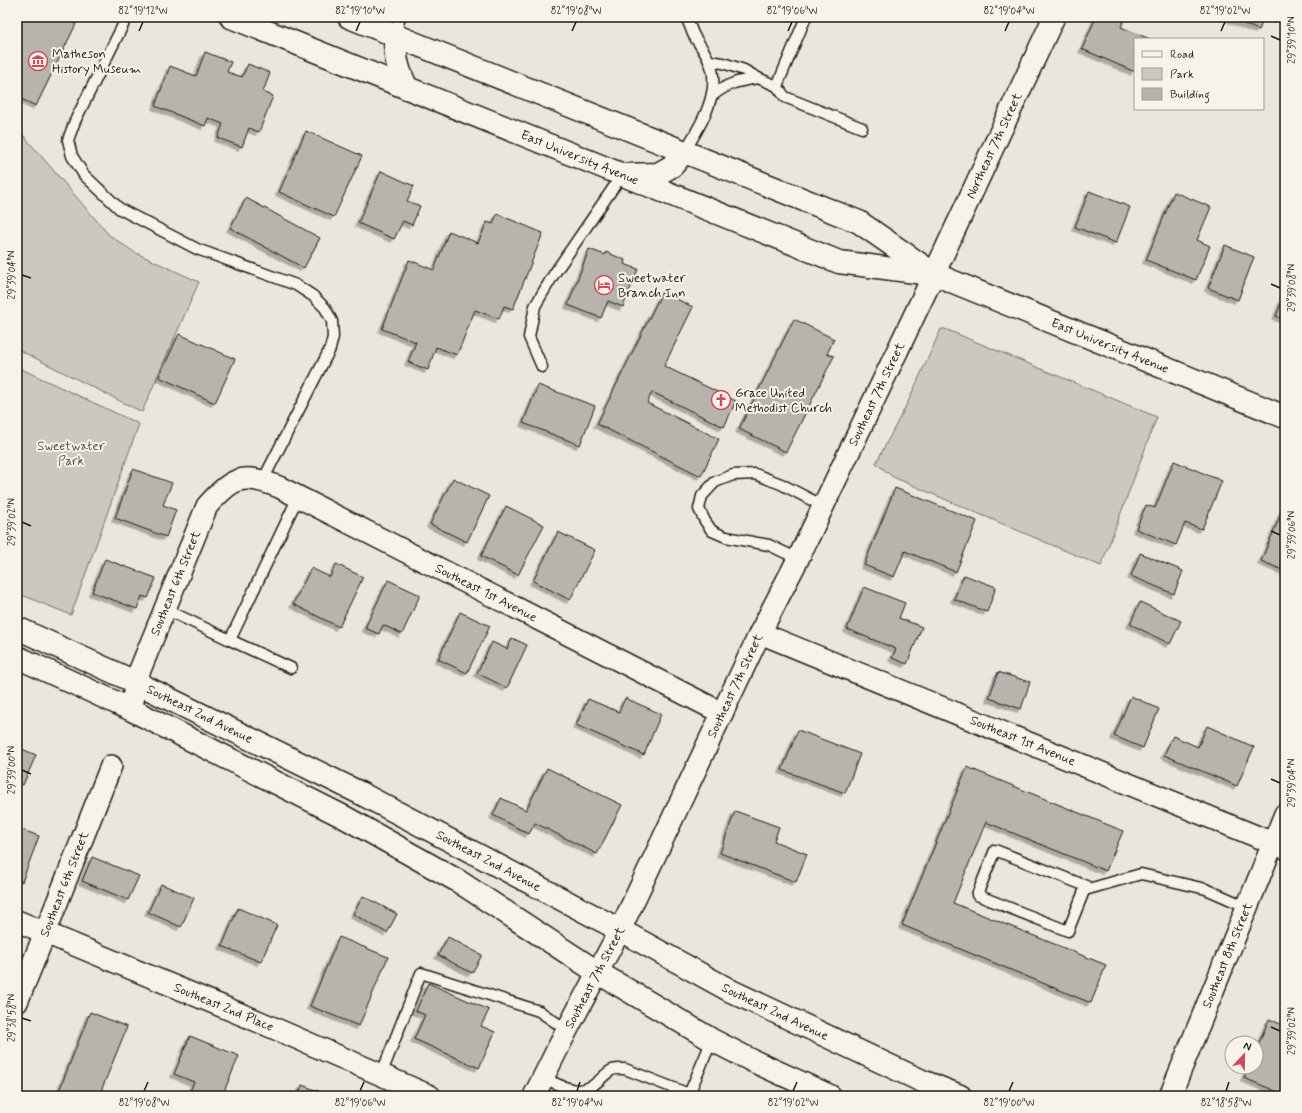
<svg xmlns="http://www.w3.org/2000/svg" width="1302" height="1113" viewBox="0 0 1302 1113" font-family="Mynerve,sans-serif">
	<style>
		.green { fill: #ccc8c0; stroke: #74726e }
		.building { fill: #b6b4ac; stroke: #1c1c1c; filter: url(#shadow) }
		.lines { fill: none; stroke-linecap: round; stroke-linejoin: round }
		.service-casing { stroke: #1c1c1c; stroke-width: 13 }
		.minor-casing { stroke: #1c1c1c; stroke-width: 24 }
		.tertiary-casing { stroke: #1c1c1c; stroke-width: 25 }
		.primary-casing { stroke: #1c1c1c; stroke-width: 25 }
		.trunk-casing { stroke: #1c1c1c; stroke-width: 25 }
		.service { stroke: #f7f3e8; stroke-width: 10 }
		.minor { stroke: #f7f3e8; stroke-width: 21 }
		.tertiary { stroke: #f7f3e8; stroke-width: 22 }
		.primary { stroke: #f7f3e8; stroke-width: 22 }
		.trunk { stroke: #f7f3e8; stroke-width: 22 }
		.ticks { fill: none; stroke: #1c1c1c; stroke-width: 1.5 }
		.labels { text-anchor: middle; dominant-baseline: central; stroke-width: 4; stroke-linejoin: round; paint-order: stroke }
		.poi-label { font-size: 13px; fill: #1c1c1c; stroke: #f7f3e8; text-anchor: start }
		.street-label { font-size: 13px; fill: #1c1c1c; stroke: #f7f3e8 }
		.park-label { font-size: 13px; fill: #51504d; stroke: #f7f3e8 }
		.neatline { fill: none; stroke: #1c1c1c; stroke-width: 1.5 }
		.ticks-label { font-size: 10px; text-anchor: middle; fill: #1c1c1c }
	</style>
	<defs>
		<filter id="shadow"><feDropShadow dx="-3.5" dy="3.5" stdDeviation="0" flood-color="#0004"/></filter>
	</defs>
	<rect width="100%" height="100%" fill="#eae6dc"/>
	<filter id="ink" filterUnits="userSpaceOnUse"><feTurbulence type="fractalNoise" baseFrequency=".025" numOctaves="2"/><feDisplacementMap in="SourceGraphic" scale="8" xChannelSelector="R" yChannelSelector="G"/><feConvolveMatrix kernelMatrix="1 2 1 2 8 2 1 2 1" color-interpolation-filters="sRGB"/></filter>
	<g filter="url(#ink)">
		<g class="green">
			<polygon points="17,132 23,135 109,235 134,252 199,282 142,412 17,349"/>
			<polygon points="941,329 945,329 1157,417 1101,566 893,477 876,463 908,402"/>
			<polygon points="17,367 139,424 71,615 17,593"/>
		</g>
		<g class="building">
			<polygon points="17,17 67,17 66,18 76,24 36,106 17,97"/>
			<polygon points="1096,17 1123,17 1125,18 1121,27 1150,39 1135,39 1135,72 1082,49"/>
			<polygon points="1226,17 1264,17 1259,30"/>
			<polygon points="205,52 231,62 227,72 242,77 248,64 270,73 263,92 273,96 259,132 249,128 242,147 218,138 223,124 208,118 205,126 155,106 170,66 196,76"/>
			<polygon points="306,131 362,156 334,217 279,192"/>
			<polygon points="381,171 414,186 407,201 420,206 412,225 403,221 394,239 358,223"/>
			<polygon points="1089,191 1130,207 1116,243 1075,227"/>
			<polygon points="1174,192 1211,207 1197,240 1210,246 1196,280 1146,260"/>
			<polygon points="246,198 320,238 304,268 230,228"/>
			<polygon points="497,214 543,233 513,309 504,306 499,319 475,310 457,355 436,347 428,370 408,362 416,342 382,329 409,260 434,270 449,231 478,243 487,222 493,224"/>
			<polygon points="1225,245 1254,257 1238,300 1208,288"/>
			<polygon points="589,249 605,255 606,252 625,260 624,264 638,269 623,307 608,301 601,318 568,305"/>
			<polygon points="662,292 693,307 664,366 736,401 724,427 652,392 647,403 719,439 701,476 597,424"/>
			<polygon points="1285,293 1285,320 1276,316"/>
			<polygon points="794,319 834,339 827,354 834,356 786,452 739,429"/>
			<polygon points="179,334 235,359 215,403 159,377"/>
			<polygon points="538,385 595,406 580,445 523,423"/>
			<polygon points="1174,461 1222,481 1202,529 1185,523 1176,545 1136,529 1146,505 1155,508"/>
			<polygon points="133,469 172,483 163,505 176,510 166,537 115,518"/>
			<polygon points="453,478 489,496 467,542 430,524"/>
			<polygon points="895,488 977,521 956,572 905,551 894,577 864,565"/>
			<polygon points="506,506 544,525 518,575 481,556"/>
			<polygon points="1283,509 1285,509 1285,571 1261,561"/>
			<polygon points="558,532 595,550 570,600 533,581"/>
			<polygon points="1140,553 1183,571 1174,594 1131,576"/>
			<polygon points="105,559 156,578 148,598 142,596 137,609 92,592"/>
			<polygon points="336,564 363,577 339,627 293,604 311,568 330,577"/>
			<polygon points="964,575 996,587 987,612 954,599"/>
			<polygon points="388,580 420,595 402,634 383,625 379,634 365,628"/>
			<polygon points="864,587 905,603 899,618 922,627 907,664 892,658 896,649 847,629"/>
			<polygon points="1140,602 1181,621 1170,644 1130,624"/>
			<polygon points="460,612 490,626 467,673 438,659"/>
			<polygon points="512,638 527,645 507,688 477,673 492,642 507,649"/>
			<polygon points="998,672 1030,682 1021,709 989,698"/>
			<polygon points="1131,696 1159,709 1143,748 1114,736"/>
			<polygon points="625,698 661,714 644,755 576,725 588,699 619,712"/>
			<polygon points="1207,726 1254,747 1237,786 1164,755 1173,736 1198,747"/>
			<polygon points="798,730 860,754 845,793 782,770"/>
			<polygon points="17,747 36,755 23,785 17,782"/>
			<polygon points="967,767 1123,831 1106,871 986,822 953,903 1106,965 1091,1003 902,925"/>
			<polygon points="547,768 622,805 597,854 535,823 529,834 493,815 501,798 526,810"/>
			<polygon points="735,811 779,827 774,841 807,854 796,882 720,853"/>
			<polygon points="17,828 39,836 22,882 17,880"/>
			<polygon points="92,857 139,876 128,900 82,881"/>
			<polygon points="161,884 194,898 181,927 148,912"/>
			<polygon points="363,896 397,914 387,933 353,914"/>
			<polygon points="238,908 277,925 261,962 222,946"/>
			<polygon points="339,937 388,957 359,1026 310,1006"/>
			<polygon points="448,937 482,955 472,973 438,955"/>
			<polygon points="428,983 489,1010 481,1026 495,1032 479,1068 414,1039 425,1015 416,1011"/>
			<polygon points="90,1012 127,1027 99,1096 57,1096"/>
			<polygon points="1269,1019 1285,1026 1285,1095 1244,1078 1248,1067 1256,1067 1256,1050"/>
			<polygon points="190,1036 239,1056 222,1096 188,1096 194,1082 174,1074"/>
			<polygon points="302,1085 331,1096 298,1096"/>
		</g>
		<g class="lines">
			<defs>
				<g id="service">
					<polyline points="127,17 75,121 68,140 72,156 84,175 120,209 197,249 296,285 313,296 325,308 332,321 333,337 330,349 263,480"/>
					<polyline points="395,36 400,17"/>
					<polyline points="709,61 723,63 744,70 758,78 777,86 806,17"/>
					<polyline points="777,86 785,97 862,128"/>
					<path d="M712,96c16,-13 26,-15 46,-18"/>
					<path d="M684,152c16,-25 39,-62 25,-91 -4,-10 -11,-18 -16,-27 -2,-5 -4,-11 -7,-17"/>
					<polyline points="542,367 529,337 535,306 554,274 622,175"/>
					<polyline points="798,559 769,545 726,537 712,531 705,521 699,509 702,496 715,482 733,475 755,474 781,484 823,506"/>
					<polyline points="165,609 230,640 298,497"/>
					<polyline points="230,640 291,668"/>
					<polygon points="995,850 1086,886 1068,931 977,895"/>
					<polyline points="1085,890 1141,874 1206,889 1247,907"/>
					<polyline points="381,1075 421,973 539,1011 567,1030"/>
					<path d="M543,1078c10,4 24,12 35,12 15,0 21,-11 32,-19 4,-3 10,-2 15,-2l64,25 23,-54"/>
				</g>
				<g id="minor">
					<path id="s1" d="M760,633l525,215"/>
					<path id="s2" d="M132,710l3,-28 72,-176c26,-29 35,-34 72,-19l443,226"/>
					<path id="s3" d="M17,921l245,102 168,73"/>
					<path id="s4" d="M17,1002l28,-69 66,-167"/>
					<path id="s5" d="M534,1096l33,-66 53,-100 140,-297 38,-74 136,-285 120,-257"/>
					<path id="s6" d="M1170,1096l115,-282"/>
				</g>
				<g id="tertiary">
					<path id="s7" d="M17,628l118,54 225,111 260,137 111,61 191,90 38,15"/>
					<polyline points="17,657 132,710 346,818 458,881 597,972 712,1040 751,1060 830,1096"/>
				</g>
				<g id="primary">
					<path id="s8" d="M231,17l608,245 92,12"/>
					<path id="s9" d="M349,17l510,205 75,52 351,143"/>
				</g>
				<g id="trunk">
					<path d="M395,36c0,22 2,32 12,52"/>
					<polyline points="622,175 658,174 672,166 684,152"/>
				</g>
			</defs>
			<use href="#service" class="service-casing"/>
			<use href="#minor" class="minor-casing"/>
			<use href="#tertiary" class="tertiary-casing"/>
			<use href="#primary" class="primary-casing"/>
			<use href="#trunk" class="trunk-casing"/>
			<use href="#service" class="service"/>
			<use href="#minor" class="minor"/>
			<use href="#tertiary" class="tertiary"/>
			<use href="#primary" class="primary"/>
			<use href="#trunk" class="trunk"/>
		</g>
	</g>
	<path class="ticks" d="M139,31l4,-9M356,31l4,-9M572,31l4,-9M788,31l4,-9M1005,31l4,-9M1221,31l4,-9M1271,36l9,4M22,275l9,3M1271,284l9,4M22,522l9,4M1271,531l9,4M22,770l9,4M1271,779l9,4M22,1018l9,3M1271,1027l9,4M144,1091l4,-9M360,1091l4,-9M577,1091l3,-9M793,1091l4,-9M1009,1091l4,-9M1226,1091l3,-9"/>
	<defs>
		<symbol id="museum-ring" viewBox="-11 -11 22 22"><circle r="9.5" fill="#f7f3e8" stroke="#d1495b" stroke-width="1.5"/><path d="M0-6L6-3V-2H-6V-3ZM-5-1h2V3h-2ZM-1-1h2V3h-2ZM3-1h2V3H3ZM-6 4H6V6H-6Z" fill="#d1495b"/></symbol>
		<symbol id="hotel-ring" viewBox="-11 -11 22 22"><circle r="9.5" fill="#f7f3e8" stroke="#d1495b" stroke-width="1.5"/><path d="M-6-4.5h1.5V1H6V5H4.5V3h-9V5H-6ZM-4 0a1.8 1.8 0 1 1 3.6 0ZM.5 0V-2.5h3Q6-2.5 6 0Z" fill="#d1495b"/></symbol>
		<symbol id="church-ring" viewBox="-11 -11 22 22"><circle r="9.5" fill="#f7f3e8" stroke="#d1495b" stroke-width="1.5"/><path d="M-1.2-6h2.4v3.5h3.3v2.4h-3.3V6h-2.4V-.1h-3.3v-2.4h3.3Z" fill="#d1495b"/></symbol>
	</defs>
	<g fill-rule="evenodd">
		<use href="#museum-ring" x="27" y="50" width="22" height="22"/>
		<use href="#hotel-ring" x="593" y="274" width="22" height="22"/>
		<use href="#church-ring" x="710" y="389" width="22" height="22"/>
	</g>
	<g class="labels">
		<g class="poi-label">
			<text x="52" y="54">Matheson<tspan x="52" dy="15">History Museum</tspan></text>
			<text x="618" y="278">Sweetwater<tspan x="618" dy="15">Branch Inn</tspan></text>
			<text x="735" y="393">Grace United<tspan x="735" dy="15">Methodist Church</tspan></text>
		</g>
		<g class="street-label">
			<text stroke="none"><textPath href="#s5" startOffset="1056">Northeast 7th Street</textPath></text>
			<text stroke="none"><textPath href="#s8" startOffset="376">East University Avenue</textPath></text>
			<text stroke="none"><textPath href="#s9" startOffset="831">East University Avenue</textPath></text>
			<text stroke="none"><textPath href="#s5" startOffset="781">Southeast 7th Street</textPath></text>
			<text stroke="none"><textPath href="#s2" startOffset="135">Southeast 6th Street</textPath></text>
			<text stroke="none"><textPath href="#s2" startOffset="534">Southeast 1st Avenue</textPath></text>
			<text stroke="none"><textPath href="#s5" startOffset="457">Southeast 7th Street</textPath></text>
			<text stroke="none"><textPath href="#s7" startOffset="202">Southeast 2nd Avenue</textPath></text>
			<text stroke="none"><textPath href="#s1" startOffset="284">Southeast 1st Avenue</textPath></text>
			<text stroke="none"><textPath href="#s7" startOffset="526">Southeast 2nd Avenue</textPath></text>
			<text stroke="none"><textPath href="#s4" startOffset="127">Southeast 6th Street</textPath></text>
			<text stroke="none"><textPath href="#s6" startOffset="152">Southeast 8th Street</textPath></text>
			<text stroke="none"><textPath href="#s5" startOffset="133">Southeast 7th Street</textPath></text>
			<text stroke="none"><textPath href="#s3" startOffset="224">Southeast 2nd Place</textPath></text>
			<text stroke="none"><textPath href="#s7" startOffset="850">Southeast 2nd Avenue</textPath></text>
		</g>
		<g class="park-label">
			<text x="71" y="446">Sweetwater<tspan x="71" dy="15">Park</tspan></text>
		</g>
	</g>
	<rect width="1302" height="1113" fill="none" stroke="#f7f3e8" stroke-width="44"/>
	<rect x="1134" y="38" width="130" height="72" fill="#f7f3e8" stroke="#9f9d96"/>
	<rect x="1142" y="51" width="20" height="6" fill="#f7f3e8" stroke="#9f9d96"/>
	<text x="1170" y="58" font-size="12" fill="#1c1c1c">Road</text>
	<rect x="1142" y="68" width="20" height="12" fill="#ccc8c0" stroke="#9f9d96"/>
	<text x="1170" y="78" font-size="12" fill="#1c1c1c">Park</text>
	<rect x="1142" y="88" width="20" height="12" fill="#b6b4ac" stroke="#9f9d96"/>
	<text x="1170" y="98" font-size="12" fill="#1c1c1c">Building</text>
	<g transform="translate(1244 1055) rotate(22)"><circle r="19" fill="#f7f3e8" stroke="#9f9d96"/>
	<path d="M0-3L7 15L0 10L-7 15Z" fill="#d1495b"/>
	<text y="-6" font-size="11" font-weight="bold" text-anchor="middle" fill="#1c1c1c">N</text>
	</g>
	<rect x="22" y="22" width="1258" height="1069" class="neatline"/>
	<g class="ticks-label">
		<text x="143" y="14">82°19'12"W</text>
		<text x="360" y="14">82°19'10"W</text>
		<text x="576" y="14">82°19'08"W</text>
		<text x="792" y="14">82°19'06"W</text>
		<text x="1009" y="14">82°19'04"W</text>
		<text x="1225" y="14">82°19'02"W</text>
		<text transform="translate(1291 40) rotate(-90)" y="4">29°39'10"N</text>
		<text transform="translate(11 275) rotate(-90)" y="4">29°39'04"N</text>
		<text transform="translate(1291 288) rotate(-90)" y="4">29°39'08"N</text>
		<text transform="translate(11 522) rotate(-90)" y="4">29°39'02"N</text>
		<text transform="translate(1291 535) rotate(-90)" y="4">29°39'06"N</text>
		<text transform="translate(11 770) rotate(-90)" y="4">29°39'00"N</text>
		<text transform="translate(1291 783) rotate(-90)" y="4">29°39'04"N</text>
		<text transform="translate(11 1018) rotate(-90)" y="4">29°38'58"N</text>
		<text transform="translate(1291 1031) rotate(-90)" y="4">29°39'02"N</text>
		<text x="144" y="1106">82°19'08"W</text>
		<text x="360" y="1106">82°19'06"W</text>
		<text x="577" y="1106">82°19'04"W</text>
		<text x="793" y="1106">82°19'02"W</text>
		<text x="1009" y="1106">82°19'00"W</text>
		<text x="1226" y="1106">82°18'58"W</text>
	</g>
</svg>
